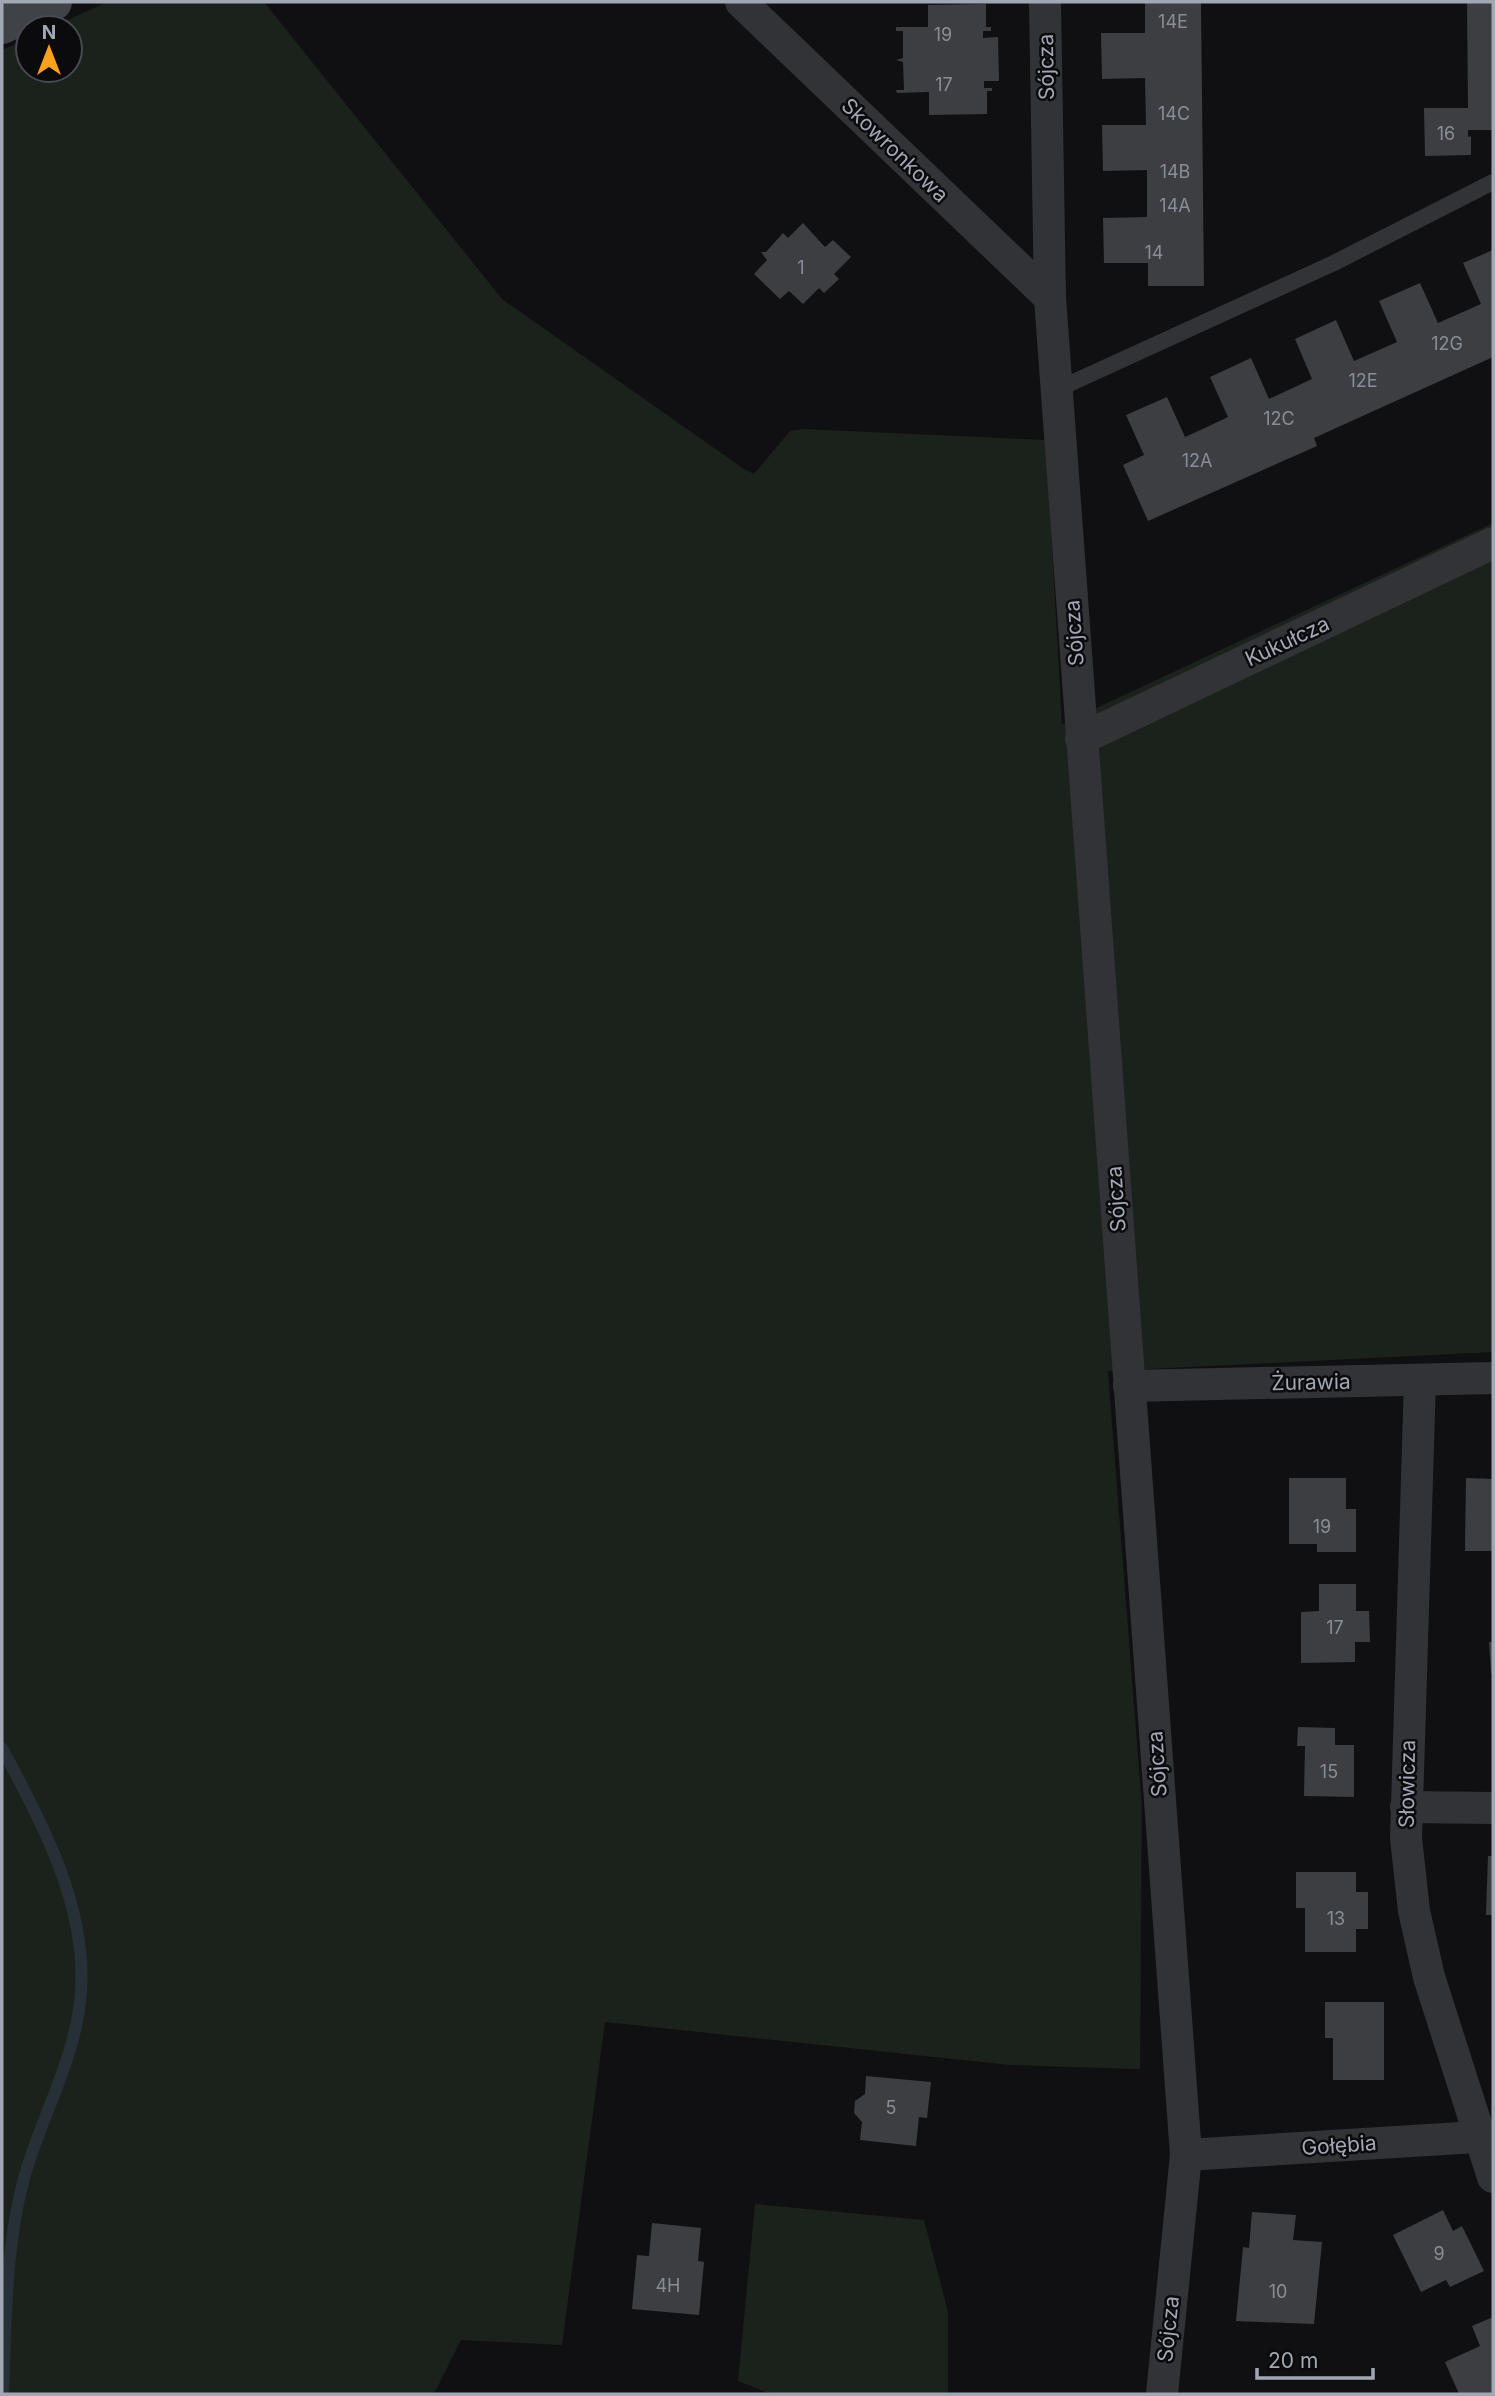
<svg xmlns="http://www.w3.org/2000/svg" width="1495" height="2396" viewBox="0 0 1495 2396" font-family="Inter,sans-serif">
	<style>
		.green { fill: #1a221b }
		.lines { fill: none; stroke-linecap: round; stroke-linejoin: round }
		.stream { stroke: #263036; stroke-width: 12 }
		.building { fill: #3c3e42 }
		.service { stroke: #313337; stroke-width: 16 }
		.minor { stroke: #313337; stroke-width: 32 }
		.secondary { stroke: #3f4247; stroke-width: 38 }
		.labels { text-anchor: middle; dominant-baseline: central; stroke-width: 5; stroke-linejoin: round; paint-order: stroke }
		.number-label { font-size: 18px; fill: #888e98 }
		.street-label { font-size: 21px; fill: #a1a8b4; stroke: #0b0b0d }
	</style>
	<rect width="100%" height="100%" fill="#101012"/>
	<g class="green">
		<polygon points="107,2 264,2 502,299 744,469 754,474 790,431 803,429 1046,440 1062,724 1493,523 1493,1352 1108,1371 1142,1808 1140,2069 1010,2065 605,2022 562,2345 461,2340 434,2394 2,2394 2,50 28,38 28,70 70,70 70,28 50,28"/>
		<polygon points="755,2204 924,2220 948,2312 948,2394 771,2394 738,2381"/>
	</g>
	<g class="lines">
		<path class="stream" d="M2,1748c39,74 85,156 79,244 -4,61 -36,118 -54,176 -22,73 -21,151 -24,226"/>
	</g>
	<g class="building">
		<polygon points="1145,2 1201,2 1204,286 1148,286 1148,263 1104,263 1103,218 1147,217 1147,170 1103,171 1102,125 1146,125 1145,78 1102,79 1101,33 1145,33"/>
		<polygon points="1467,2 1493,2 1493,130 1468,130 1468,137 1471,136 1471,155 1425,156 1424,108 1468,108"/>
		<polygon points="986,4 986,27 991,27 991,31 983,31 983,38 998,37 999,81 984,81 984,88 992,88 992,91 987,91 987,114 929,115 929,92 897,93 896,90 904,90 903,62 896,60 903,58 903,31 896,31 896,27 928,27 928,5"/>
		<polygon points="803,223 825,247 833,240 851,257 834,274 839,279 824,293 819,288 803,304 789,291 780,299 754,274 767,260 761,252 766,252 783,233 788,238"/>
		<polygon points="1493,250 1493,357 1314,438 1317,446 1148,521 1123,465 1144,455 1126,415 1167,397 1185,437 1207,427 1228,417 1210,377 1251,358 1269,399 1312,379 1295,339 1336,320 1354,361 1397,342 1379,301 1420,283 1438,323 1481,304 1463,263"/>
		<polygon points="1289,1478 1346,1478 1346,1509 1356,1509 1356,1552 1317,1552 1317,1544 1289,1544"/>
		<polygon points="1466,1478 1493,1479 1493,1551 1465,1551"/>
		<polygon points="1319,1584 1356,1584 1356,1611 1369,1611 1370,1642 1355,1642 1355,1662 1301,1663 1301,1612 1319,1611"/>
		<polygon points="1489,1642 1493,1642 1493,1673 1491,1673"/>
		<polygon points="1298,1727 1335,1728 1335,1745 1354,1745 1354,1797 1304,1796 1305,1746 1297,1746"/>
		<polygon points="1488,1856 1493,1856 1493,1915 1486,1915"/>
		<polygon points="1296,1872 1356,1872 1356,1892 1368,1892 1368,1929 1356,1929 1356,1952 1305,1952 1305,1908 1296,1908"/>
		<polygon points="1325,2002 1384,2002 1384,2080 1333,2080 1333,2038 1325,2038"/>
		<polygon points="866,2076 931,2082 927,2118 919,2117 916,2146 860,2140 862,2122 854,2113 855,2101 865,2094"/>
		<polygon points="1443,2210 1453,2231 1462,2226 1484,2271 1450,2287 1446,2280 1421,2292 1393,2235"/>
		<polygon points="1252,2212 1296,2215 1293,2240 1322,2242 1314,2324 1236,2321 1243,2247 1249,2248"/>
		<polygon points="652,2223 701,2228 698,2261 704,2262 699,2315 632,2309 637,2255 649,2256"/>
		<polygon points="1493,2317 1493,2394 1459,2394 1445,2362 1480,2346 1472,2326"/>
	</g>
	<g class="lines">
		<polyline class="service" points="1056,390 1334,263 1493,182"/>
		<g class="minor">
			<polyline points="741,2 1050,298"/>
			<polyline points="1045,2 1050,298 1186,2155 1162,2394"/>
			<polyline points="1081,739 1493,543"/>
			<polyline points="1420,1380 1406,1838 1414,1911 1429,1977 1493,2177"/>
			<polyline points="1129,1386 1493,1378"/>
			<polyline points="1406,1807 1493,1808"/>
			<polyline points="1186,2155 1493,2136"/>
		</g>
		<polyline class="secondary" points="2,25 53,2"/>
	</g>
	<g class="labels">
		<g class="number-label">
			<text x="1173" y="21">14E</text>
			<text x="943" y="34">19</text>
			<text x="944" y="84">17</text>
			<text x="1174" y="113">14C</text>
			<text x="1446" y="133">16</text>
			<text x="1175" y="171">14B</text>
			<text x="1175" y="205">14A</text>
			<text x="1154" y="252">14</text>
			<text x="801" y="267">1</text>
			<text x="1447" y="343">12G</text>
			<text x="1363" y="380">12E</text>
			<text x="1279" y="418">12C</text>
			<text x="1197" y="460">12A</text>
			<text x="1322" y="1526">19</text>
			<text x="1335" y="1627">17</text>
			<text x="1329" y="1771">15</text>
			<text x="1336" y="1918">13</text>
			<text x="891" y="2107">5</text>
			<text x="1439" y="2253">9</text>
			<text x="668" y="2285">4H</text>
			<text x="1278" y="2291">10</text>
		</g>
		<g class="street-label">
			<text transform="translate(1046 67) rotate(-91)">Sójcza</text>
			<text transform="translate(895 150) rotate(44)">Skowronkowa</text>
			<text transform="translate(1074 633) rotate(-94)">Sójcza</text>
			<text transform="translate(1287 641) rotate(-25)">Kukułcza</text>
			<text transform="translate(1116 1199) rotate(-94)">Sójcza</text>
			<text transform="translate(1311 1382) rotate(-1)">Żurawia</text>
			<text transform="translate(1157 1764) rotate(-94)">Sójcza</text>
			<text transform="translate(1407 1784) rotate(-89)">Słowicza</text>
			<text transform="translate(1339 2145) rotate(-4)">Gołębia</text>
			<text transform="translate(1168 2329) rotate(-84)">Sójcza</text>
		</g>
	</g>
	<rect width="1495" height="2396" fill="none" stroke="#a1a8b4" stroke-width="7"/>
	<g transform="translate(49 49)"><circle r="33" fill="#0b0b0d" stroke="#474a50" stroke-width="2"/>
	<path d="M0-5L12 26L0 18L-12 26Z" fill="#fda01d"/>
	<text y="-10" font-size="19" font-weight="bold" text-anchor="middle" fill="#a1a8b4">N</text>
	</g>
	<path d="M1257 2368v10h116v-10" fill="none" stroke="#a1a8b4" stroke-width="3.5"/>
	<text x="1268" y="2368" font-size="21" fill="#a1a8b4" stroke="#0b0b0d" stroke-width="5" paint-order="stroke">20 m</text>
</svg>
